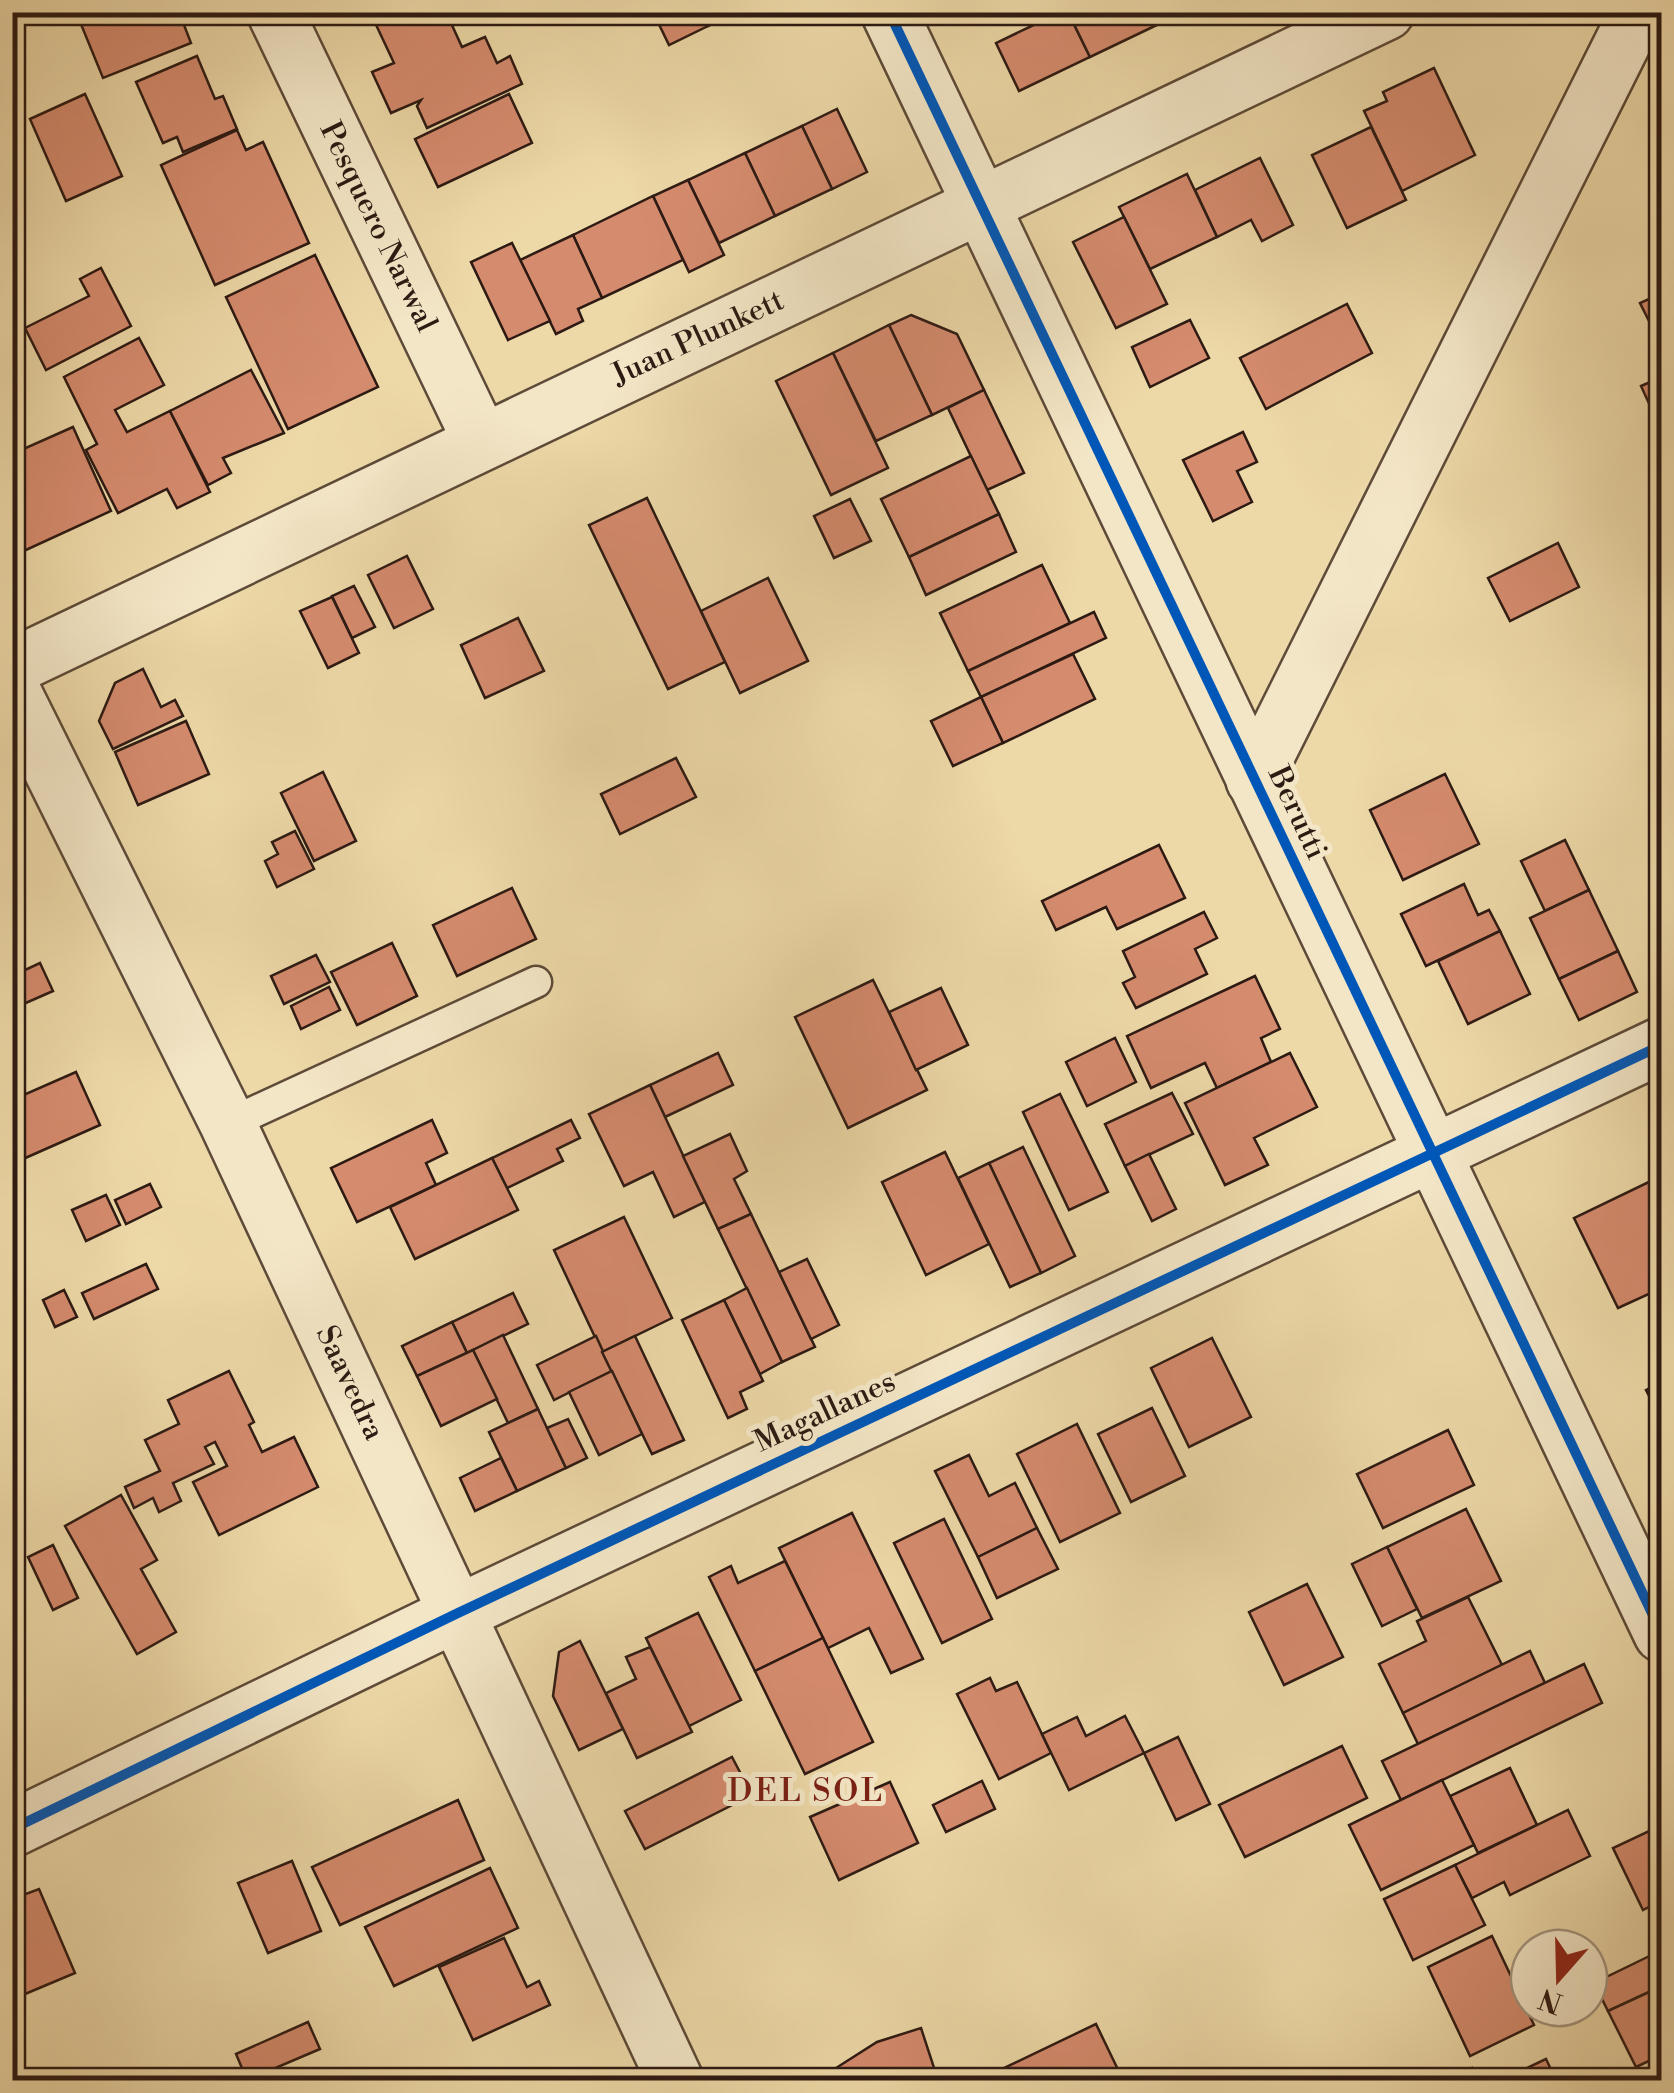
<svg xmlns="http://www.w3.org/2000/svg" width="1674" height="2093" viewBox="0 0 1674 2093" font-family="'Libre Bodoni',serif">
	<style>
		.building { fill: #d58b6e; stroke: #2d1a13; stroke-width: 2.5 }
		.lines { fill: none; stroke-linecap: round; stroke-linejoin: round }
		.service-casing { stroke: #5d4a38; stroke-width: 35 }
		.minor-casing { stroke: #5d4a38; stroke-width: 60 }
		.service { stroke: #f3e6c6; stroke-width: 30 }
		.minor { stroke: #f3e6c6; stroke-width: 55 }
		.cycleway-casing { stroke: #f3e6c6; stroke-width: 16 }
		.cycleway { stroke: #0057b8; stroke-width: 10 }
		.labels { text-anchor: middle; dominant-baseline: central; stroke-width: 10; stroke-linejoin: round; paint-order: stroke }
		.street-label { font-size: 30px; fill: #2d1a13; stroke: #f3e6c6 }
		.neighbourhood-label { font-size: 32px; letter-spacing: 2.5px; fill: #7a1f14; stroke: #f3e6c6 }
	</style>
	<rect width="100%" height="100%" fill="#edd8a7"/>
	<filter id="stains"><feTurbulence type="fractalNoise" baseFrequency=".002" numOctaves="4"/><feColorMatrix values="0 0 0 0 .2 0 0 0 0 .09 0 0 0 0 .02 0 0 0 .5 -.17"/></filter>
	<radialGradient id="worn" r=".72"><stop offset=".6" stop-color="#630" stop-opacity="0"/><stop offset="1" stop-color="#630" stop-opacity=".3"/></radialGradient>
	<g class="building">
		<polygon points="76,12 179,12 191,43 103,78"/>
		<polygon points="370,12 446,12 462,47 485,37 497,63 510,56 522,84 427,128 417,106 421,100 391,113 372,72 394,63"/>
		<polygon points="653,12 701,12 708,26 669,45"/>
		<polygon points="701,12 737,12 708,26"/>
		<polygon points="1061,12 1068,12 1090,57 1019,91 996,43"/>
		<polygon points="1068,12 1184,12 1090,57"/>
		<polygon points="197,56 215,99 223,96 237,129 183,152 177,137 163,143 136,82"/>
		<polygon points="1434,68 1475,155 1402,191 1364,111 1387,101 1383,92"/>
		<polygon points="85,94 122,176 66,201 30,119"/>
		<polygon points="509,94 532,143 438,187 415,139"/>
		<polygon points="837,109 867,172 832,189 802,126"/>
		<polygon points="802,126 832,189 775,216 745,153"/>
		<polygon points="1371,127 1406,200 1347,228 1312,155"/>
		<polygon points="237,130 246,150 263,142 309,243 215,285 161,165"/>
		<polygon points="745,153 775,216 719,243 688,180"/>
		<polygon points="1260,158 1293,225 1262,241 1251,220 1217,237 1195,190"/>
		<polygon points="1187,174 1217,237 1150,269 1119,207"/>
		<polygon points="688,180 724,255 689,272 653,196"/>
		<polygon points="653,196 683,260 602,298 573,235"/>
		<polygon points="1124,217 1167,304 1116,328 1073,242"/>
		<polygon points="573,235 602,298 578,309 583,321 556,334 520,260"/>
		<polygon points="512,243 550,321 508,340 471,262"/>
		<polygon points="315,255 378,387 288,429 226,297"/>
		<polygon points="101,268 131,326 46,370 25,328 89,296 80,279"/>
		<polygon points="1662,293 1662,347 1640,303"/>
		<polygon points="1347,304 1372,353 1266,409 1240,358"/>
		<polygon points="911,315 957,334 984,390 932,415 889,325"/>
		<polygon points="1190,320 1209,358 1150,387 1132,347"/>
		<polygon points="889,325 932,415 876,441 833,353"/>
		<polygon points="139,338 164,385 115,410 127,432 170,411 210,492 177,508 167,489 118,513 86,450 97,444 64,377"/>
		<polygon points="833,353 888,468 831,495 776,381"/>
		<polygon points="251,370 284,433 223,458 231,473 208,485 170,411"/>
		<polygon points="1662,377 1662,419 1657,421 1641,386"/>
		<polygon points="984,390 1024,473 987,490 948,408"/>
		<polygon points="73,427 111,511 15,555 12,454"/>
		<polygon points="1243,432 1257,462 1237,471 1252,502 1213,521 1183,460"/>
		<polygon points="971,456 999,514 909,557 881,499"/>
		<polygon points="647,498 725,662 668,689 589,525"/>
		<polygon points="850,499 871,541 834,558 814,516"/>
		<polygon points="999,514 1016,552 926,595 909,557"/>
		<polygon points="1558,543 1579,587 1510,621 1488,578"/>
		<polygon points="407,556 433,609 394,628 368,575"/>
		<polygon points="1042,565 1070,623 968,671 940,613"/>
		<polygon points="768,578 808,661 740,693 701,611"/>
		<polygon points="354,586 375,627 352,638 332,596"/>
		<polygon points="332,597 359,653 328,668 300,611"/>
		<polygon points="1094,612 1106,638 981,697 968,671"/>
		<polygon points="518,618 544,671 485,698 461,645"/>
		<polygon points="1073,654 1095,699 1003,743 981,697"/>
		<polygon points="143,669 161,707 175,700 183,716 113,749 99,721 115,683"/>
		<polygon points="981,697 1003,743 953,766 931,721"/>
		<polygon points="186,721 209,774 138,805 115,752"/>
		<polygon points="676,758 696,797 620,834 601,794"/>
		<polygon points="323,772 356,841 314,861 281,793"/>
		<polygon points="1445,774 1479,844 1403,880 1370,810"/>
		<polygon points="295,831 314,869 277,887 265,861 278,854 272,842"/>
		<polygon points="1565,840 1589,890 1545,911 1521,861"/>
		<polygon points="1159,845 1185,898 1117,929 1106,907 1056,930 1042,901"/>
		<polygon points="1464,884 1478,915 1489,910 1500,931 1426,966 1401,914"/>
		<polygon points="512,888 536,939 457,976 433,925"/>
		<polygon points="1589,890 1618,951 1559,979 1530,918"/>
		<polygon points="1204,912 1217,938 1195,949 1207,974 1136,1008 1123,983 1135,977 1123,951"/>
		<polygon points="1500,931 1530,994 1468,1024 1438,961"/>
		<polygon points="12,943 25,969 12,975"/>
		<polygon points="392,943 417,996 357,1025 331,972"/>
		<polygon points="1618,951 1637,992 1579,1020 1559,979"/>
		<polygon points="316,955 330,982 284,1004 271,976"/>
		<polygon points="40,963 53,991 12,1009 12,976"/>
		<polygon points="1255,976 1280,1029 1261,1038 1271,1062 1217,1088 1205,1063 1151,1088 1127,1036"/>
		<polygon points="873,980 927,1090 848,1128 795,1017"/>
		<polygon points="329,987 340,1010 301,1029 291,1006"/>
		<polygon points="941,988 968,1045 916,1070 889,1012"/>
		<polygon points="1115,1038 1136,1082 1087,1106 1066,1062"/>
		<polygon points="718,1053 733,1085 665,1117 650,1085"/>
		<polygon points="1290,1053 1317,1107 1254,1138 1268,1165 1225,1185 1185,1103"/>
		<polygon points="76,1072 100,1125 23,1159 12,1136 12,1100"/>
		<polygon points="650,1085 705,1202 674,1217 653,1172 624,1186 589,1114"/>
		<polygon points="1172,1093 1193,1134 1125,1166 1105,1124"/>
		<polygon points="1060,1094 1108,1192 1069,1210 1023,1112"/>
		<polygon points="432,1120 447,1153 426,1163 436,1185 357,1222 331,1168"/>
		<polygon points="571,1120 580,1138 557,1149 563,1161 507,1188 492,1158"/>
		<polygon points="730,1134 747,1171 734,1179 751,1214 718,1229 683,1156"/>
		<polygon points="1023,1147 1075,1256 1041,1273 989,1163"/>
		<polygon points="945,1152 989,1244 926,1275 882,1182"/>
		<polygon points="1149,1154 1176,1209 1152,1221 1125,1166"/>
		<polygon points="492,1158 518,1210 415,1259 390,1207"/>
		<polygon points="989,1163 1041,1273 1010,1287 958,1178"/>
		<polygon points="1653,1180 1662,1197 1662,1288 1618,1308 1574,1218"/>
		<polygon points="150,1184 161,1207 126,1224 115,1200"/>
		<polygon points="106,1195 120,1225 86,1241 72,1210"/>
		<polygon points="751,1214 815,1347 782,1362 718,1229"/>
		<polygon points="624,1217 672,1318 602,1352 554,1250"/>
		<polygon points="807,1259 839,1325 811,1339 779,1272"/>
		<polygon points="146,1264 158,1289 94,1319 82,1293"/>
		<polygon points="747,1288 782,1362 760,1374 724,1300"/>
		<polygon points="64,1290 77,1317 55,1327 43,1300"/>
		<polygon points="513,1293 528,1324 467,1353 452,1322"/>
		<polygon points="724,1300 763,1381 740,1392 747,1409 728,1418 682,1320"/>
		<polygon points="452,1322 467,1353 417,1376 402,1346"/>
		<polygon points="503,1335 538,1409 508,1423 473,1350"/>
		<polygon points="596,1336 612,1371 554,1400 537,1365"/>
		<polygon points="635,1336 684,1440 652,1454 602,1352"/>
		<polygon points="1212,1338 1251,1417 1189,1447 1151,1368"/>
		<polygon points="473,1350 497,1399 441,1426 417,1376"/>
		<polygon points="229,1371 254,1422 249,1425 262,1452 294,1437 318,1487 219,1535 193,1482 227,1466 215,1442 205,1447 214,1464 173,1483 181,1501 159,1512 153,1498 134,1508 125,1487 160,1471 145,1440 179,1424 168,1400"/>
		<polygon points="612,1371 642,1434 599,1455 569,1392"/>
		<polygon points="1662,1382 1662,1421 1646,1390"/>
		<polygon points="1152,1408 1185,1476 1131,1502 1098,1434"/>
		<polygon points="538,1409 566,1468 517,1491 489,1432"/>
		<polygon points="568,1419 587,1458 566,1468 547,1428"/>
		<polygon points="1077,1424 1120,1513 1060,1542 1017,1454"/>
		<polygon points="1448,1430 1474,1485 1383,1528 1357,1474"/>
		<polygon points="969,1455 989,1496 1015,1483 1037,1528 978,1557 935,1471"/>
		<polygon points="501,1458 517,1491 475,1511 460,1478"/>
		<polygon points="121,1495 157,1560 141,1569 176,1632 137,1654 65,1526"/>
		<polygon points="1466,1509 1501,1581 1422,1618 1387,1547"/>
		<polygon points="852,1513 923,1659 891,1673 869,1628 828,1648 779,1548"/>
		<polygon points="944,1519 992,1619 942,1643 894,1543"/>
		<polygon points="1037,1528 1058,1569 997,1598 978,1557"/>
		<polygon points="53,1545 78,1598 53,1610 28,1557"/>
		<polygon points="1387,1547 1417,1609 1382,1626 1352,1564"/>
		<polygon points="785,1561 823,1638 755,1671 709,1577 731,1566 738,1583"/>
		<polygon points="1307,1584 1343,1657 1284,1685 1249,1612"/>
		<polygon points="1468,1597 1502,1665 1403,1713 1379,1664 1426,1641 1417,1621"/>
		<polygon points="698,1613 741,1700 689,1726 646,1638"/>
		<polygon points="823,1638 873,1742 805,1774 755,1671"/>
		<polygon points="580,1641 623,1729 579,1750 553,1696 559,1652"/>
		<polygon points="650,1647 692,1732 637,1758 606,1693 636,1679 626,1657"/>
		<polygon points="1530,1651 1545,1683 1418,1744 1403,1713"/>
		<polygon points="1584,1664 1602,1703 1401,1800 1382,1761"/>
		<polygon points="990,1678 996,1691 1017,1682 1051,1753 999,1779 957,1694"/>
		<polygon points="1125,1716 1144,1753 1069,1790 1042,1734 1077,1717 1086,1736"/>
		<polygon points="1178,1737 1210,1804 1176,1820 1144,1753"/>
		<polygon points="1342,1746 1367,1798 1245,1857 1219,1805"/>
		<polygon points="732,1757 752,1795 645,1849 625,1811"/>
		<polygon points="1510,1768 1537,1825 1478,1853 1450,1796"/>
		<polygon points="1442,1780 1474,1845 1381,1890 1349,1825"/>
		<polygon points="982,1781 995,1809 946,1832 933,1805"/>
		<polygon points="890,1782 918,1843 839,1880 810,1817"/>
		<polygon points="458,1800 484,1860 340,1925 312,1867"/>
		<polygon points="1568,1810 1590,1856 1510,1895 1504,1882 1472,1898 1455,1865"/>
		<polygon points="1662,1825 1662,1900 1643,1910 1613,1848"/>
		<polygon points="292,1861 321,1931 268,1953 238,1883"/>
		<polygon points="1455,1865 1485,1925 1413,1960 1384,1899"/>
		<polygon points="490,1868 518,1928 394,1986 365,1927"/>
		<polygon points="39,1889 75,1973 25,1994 12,1965 12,1899"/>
		<polygon points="1492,1936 1534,2025 1470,2056 1428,1967"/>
		<polygon points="504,1938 527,1987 539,1981 550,2005 473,2040 439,1967"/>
		<polygon points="1662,1950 1662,1986 1608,2011 1594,1983"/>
		<polygon points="1662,1986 1662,2055 1636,2067 1608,2011"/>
		<polygon points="308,2022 320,2049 247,2080 236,2054"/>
		<polygon points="1096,2024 1123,2080 979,2080"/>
		<polygon points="921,2028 938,2080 844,2080 836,2068 877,2042"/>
		<polygon points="1546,2059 1556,2080 1501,2080"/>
		<polygon points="1472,2068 1477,2080 1449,2080 1448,2079"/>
	</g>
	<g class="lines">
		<defs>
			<polyline id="service" points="228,1124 536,982"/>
			<g id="minor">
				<polyline points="275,12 481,441"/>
				<polyline points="889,12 1662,1634"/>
				<polyline points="12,667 1386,12"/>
				<polyline points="12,690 228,1124 675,2080"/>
				<polyline points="1254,780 1638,12"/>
				<polyline points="12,1829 458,1613 1662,1045"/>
			</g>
		</defs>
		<use href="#service" class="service-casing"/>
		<use href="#minor" class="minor-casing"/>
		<use href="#service" class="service"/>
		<use href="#minor" class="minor"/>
		<defs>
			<g id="cycleway">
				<polyline points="889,12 1662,1634"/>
				<polyline points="12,1829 458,1613 1662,1045"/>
			</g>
		</defs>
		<use href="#cycleway" class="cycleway-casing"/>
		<use href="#cycleway" class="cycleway"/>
	</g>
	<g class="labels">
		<g class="street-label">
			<text transform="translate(378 227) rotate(64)">Pesquero Narwal</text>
			<text transform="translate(698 338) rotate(-25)">Juan Plunkett</text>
			<text transform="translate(1297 813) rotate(65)">Berutti</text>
			<text transform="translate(350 1383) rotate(65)">Saavedra</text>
			<text transform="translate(825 1412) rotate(-25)">Magallanes</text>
		</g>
		<g class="neighbourhood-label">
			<text x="806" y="1791">DEL SOL</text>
		</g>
	</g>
	<rect width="1674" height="2093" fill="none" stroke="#edd8a7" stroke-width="50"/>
	<rect x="15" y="15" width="1644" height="2063" fill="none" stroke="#2d1a13" stroke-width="5"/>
	<rect x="25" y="25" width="1624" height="2043" fill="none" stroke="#2d1a13" stroke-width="2.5"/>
	<g transform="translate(1559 1978) rotate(200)"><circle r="48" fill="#f3e6c6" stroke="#a4947e" stroke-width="2.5"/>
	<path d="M0-8L18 38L0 25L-18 38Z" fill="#8f2418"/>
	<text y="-15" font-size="28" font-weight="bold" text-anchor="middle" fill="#2d1a13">N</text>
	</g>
	<rect width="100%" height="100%" filter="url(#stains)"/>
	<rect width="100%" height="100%" fill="url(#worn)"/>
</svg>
